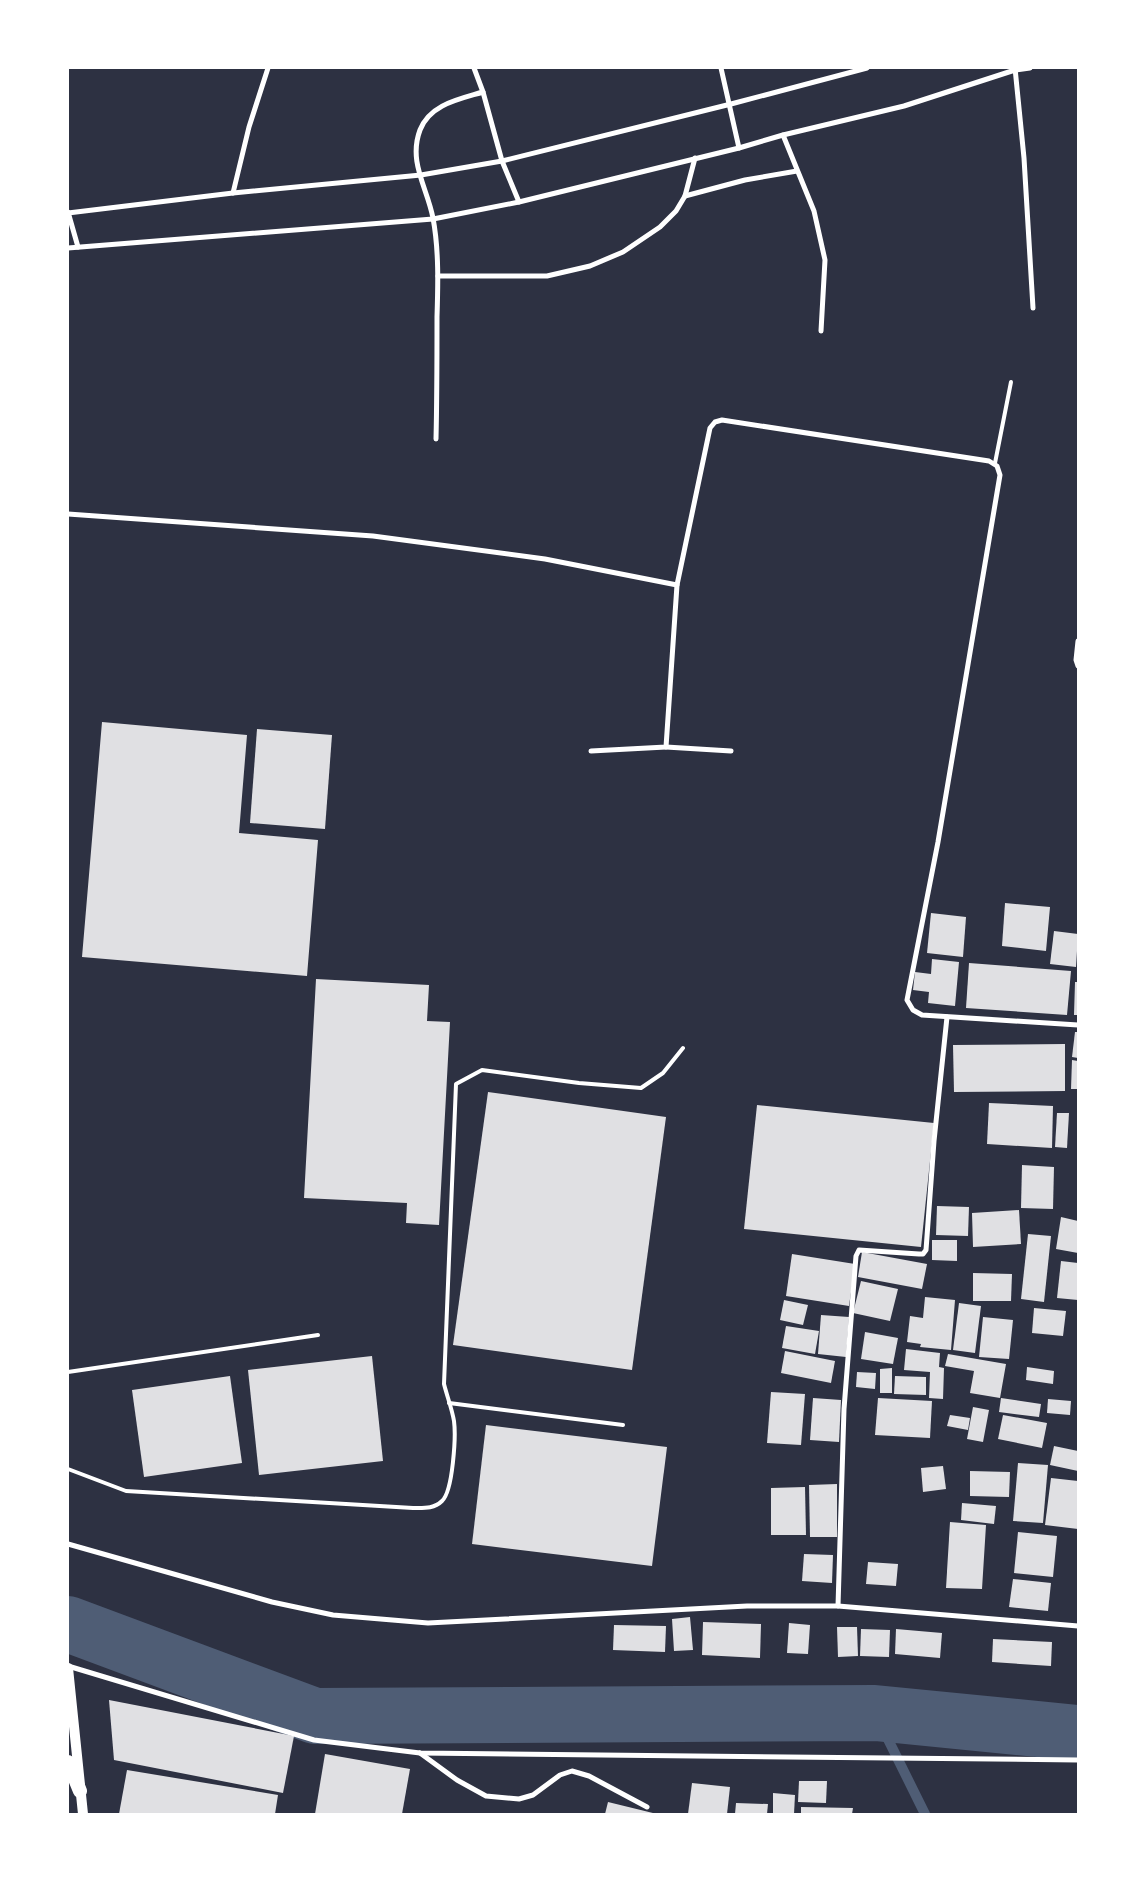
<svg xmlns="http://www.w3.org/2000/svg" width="1146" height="1882" viewBox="0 0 1146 1882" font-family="'PT Sans',sans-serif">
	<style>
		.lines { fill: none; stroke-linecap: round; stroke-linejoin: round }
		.stream { stroke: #4f5d75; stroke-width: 10 }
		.river { stroke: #4f5d75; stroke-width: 56 }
		.building { fill: #e0e0e3 }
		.service { stroke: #fff; stroke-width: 4 }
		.minor { stroke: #fff; stroke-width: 5 }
		.secondary { stroke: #fff; stroke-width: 10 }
		.trunk { stroke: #fff; stroke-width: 14 }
	</style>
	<rect width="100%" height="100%" fill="#2d3142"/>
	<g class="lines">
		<polyline class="stream" points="875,1713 925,1814"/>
		<polyline class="river" points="68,1624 315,1716 875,1713 1078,1733"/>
	</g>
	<g class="building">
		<polygon points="102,722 247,735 239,833 318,840 307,976 82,957"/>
		<polygon points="257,729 332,735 325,829 250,823"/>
		<polygon points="1005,903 1050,907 1046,951 1002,946"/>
		<polygon points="931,913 966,917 963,957 927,953"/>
		<polygon points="1054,931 1078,934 1076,967 1050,964"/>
		<polygon points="932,959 959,962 955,1006 928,1003 929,992 913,990 915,972 931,974"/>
		<polygon points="969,963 1071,971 1067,1015 966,1008"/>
		<polygon points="316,979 429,985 427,1021 450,1022 439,1225 406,1223 407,1203 304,1198"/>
		<polygon points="1075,982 1078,982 1078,1015 1074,1015"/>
		<polygon points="1075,1032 1078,1032 1078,1058 1072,1057"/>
		<polygon points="1065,1044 1065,1091 954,1092 953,1045"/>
		<polygon points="1072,1060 1078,1061 1078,1089 1071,1089"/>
		<polygon points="488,1092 666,1117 632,1370 453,1345"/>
		<polygon points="989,1103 1053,1106 1052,1148 987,1144"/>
		<polygon points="757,1105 934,1123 921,1247 744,1229"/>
		<polygon points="1057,1113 1069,1113 1067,1148 1055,1147"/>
		<polygon points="1022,1165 1054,1167 1053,1209 1021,1208"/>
		<polygon points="937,1206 969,1207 968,1236 936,1235"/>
		<polygon points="1019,1210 1021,1244 973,1247 972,1213"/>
		<polygon points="1061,1217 1078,1221 1078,1253 1056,1249"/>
		<polygon points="1028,1234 1051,1236 1044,1302 1021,1299"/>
		<polygon points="932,1240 957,1240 957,1261 932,1260"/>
		<polygon points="862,1252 927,1264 922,1289 858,1277"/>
		<polygon points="792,1254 855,1264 849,1306 786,1296"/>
		<polygon points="1061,1261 1078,1263 1078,1300 1057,1298"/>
		<polygon points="973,1273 1012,1274 1011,1301 973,1301"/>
		<polygon points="861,1281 898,1289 890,1321 853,1313"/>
		<polygon points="925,1297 955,1300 951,1350 920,1347 921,1344 907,1342 910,1316 923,1318"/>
		<polygon points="784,1300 808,1305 803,1325 780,1320"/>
		<polygon points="959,1303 981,1306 975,1353 953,1350"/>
		<polygon points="1034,1308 1066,1311 1063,1336 1032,1333"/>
		<polygon points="821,1315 849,1317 846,1357 818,1354"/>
		<polygon points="983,1317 1013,1320 1009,1359 979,1357"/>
		<polygon points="786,1326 819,1331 815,1354 782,1348"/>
		<polygon points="865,1332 898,1338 893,1364 861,1359"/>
		<polygon points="906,1349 940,1353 939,1367 944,1368 943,1399 929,1398 930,1372 904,1370"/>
		<polygon points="785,1351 835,1361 831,1383 781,1373"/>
		<polygon points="948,1354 1006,1364 1000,1398 970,1393 974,1371 945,1366"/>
		<polygon points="372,1356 383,1461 259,1475 248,1370"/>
		<polygon points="1027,1367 1054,1371 1053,1384 1026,1380"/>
		<polygon points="892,1368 892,1393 880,1393 880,1369"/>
		<polygon points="857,1372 876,1373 875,1389 856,1387"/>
		<polygon points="230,1376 242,1463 144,1477 132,1390"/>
		<polygon points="895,1376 926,1377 926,1395 894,1394"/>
		<polygon points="771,1392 805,1394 801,1445 767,1443"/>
		<polygon points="813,1398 841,1400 839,1442 810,1440"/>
		<polygon points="878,1398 932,1401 930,1438 875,1435"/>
		<polygon points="1001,1398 1041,1404 1039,1417 999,1412"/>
		<polygon points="1048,1399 1071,1401 1070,1415 1047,1413"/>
		<polygon points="973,1407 989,1410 983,1442 967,1439"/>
		<polygon points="950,1415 970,1418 968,1430 947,1426"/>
		<polygon points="1003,1415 1047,1423 1042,1448 998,1439"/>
		<polygon points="486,1425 667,1447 652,1566 472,1544"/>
		<polygon points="1054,1446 1078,1451 1078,1471 1050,1465"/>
		<polygon points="1018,1463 1048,1465 1043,1523 1013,1521"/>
		<polygon points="943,1466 946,1489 923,1492 921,1468"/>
		<polygon points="970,1471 1010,1472 1009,1497 970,1496"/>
		<polygon points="1051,1478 1078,1481 1078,1529 1045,1525"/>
		<polygon points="837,1484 837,1537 810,1537 809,1485"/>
		<polygon points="805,1487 806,1535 771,1535 771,1488"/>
		<polygon points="962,1503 996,1506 994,1524 961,1520"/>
		<polygon points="950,1522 986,1525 982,1589 946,1588"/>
		<polygon points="1018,1532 1057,1536 1053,1577 1014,1573"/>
		<polygon points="804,1554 833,1555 832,1583 802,1581"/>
		<polygon points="868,1562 898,1564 896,1586 866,1584"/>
		<polygon points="1013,1579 1051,1583 1048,1611 1009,1607"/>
		<polygon points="690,1617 693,1650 674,1651 672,1619"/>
		<polygon points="703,1622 761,1624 760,1658 702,1655"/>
		<polygon points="789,1623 810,1625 808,1654 787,1653"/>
		<polygon points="614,1625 666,1626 665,1652 613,1650"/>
		<polygon points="837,1627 857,1627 858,1656 838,1657"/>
		<polygon points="861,1629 890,1630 889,1657 860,1656"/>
		<polygon points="896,1629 942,1633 940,1658 895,1654"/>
		<polygon points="993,1639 1052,1642 1051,1666 992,1662"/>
		<polygon points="109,1700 294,1736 283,1793 114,1760"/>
		<polygon points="325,1754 410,1769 402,1814 315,1814"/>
		<polygon points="127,1770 278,1795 275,1814 119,1814"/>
		<polygon points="799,1781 827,1781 826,1803 798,1802"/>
		<polygon points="692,1783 730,1787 727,1814 688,1814"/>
		<polygon points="773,1793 795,1795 794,1814 773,1814"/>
		<polygon points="608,1802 657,1814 605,1814"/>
		<polygon points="736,1803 768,1804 767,1814 735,1814"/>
		<polygon points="801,1807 853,1808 852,1814 801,1814"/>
	</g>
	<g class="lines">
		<g class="service">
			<polyline points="995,463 1011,382"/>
			<polyline points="68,1372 318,1335"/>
			<polyline points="449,1403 623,1425"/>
			<path d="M68,1469l58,22 287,17c11,0 21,1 29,-7 11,-10 14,-65 12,-80 -2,-12 -7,-25 -10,-37l12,-300 26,-14 97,13 62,5 22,-15 20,-25"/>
		</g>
		<g class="minor">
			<polyline points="474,68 483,92 502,161 519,202"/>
			<polyline points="721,68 739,148"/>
			<polyline points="1015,68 1024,158 1033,308"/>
			<polyline points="783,135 814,211 825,260 821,331"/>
			<polyline points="233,193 249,127 268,68"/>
			<polyline points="685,196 745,180 797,171"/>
			<polyline points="68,212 78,247"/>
			<polyline points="68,213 233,193 421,175 502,161 731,104 867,68"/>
			<polyline points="68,248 433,219 519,202 739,148 783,135 904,106 1015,70 1030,68"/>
			<polyline points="438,276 547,276 590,266 623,252 660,227 676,211 685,196 695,158"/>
			<path d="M436,439c1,-41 1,-81 1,-122 1,-32 2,-67 -4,-99 -6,-31 -25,-56 -13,-88 10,-26 40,-31 63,-38"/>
			<polyline points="68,514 373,536 545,559 677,585"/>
			<polyline points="1078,641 1076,660 1078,666"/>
			<polyline points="666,747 731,751"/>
			<polyline points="591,751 666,747 677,585 710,428 715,422 722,420 989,461 997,466 1000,475 938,842 907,1000 913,1010 922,1015 1078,1025"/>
			<polyline points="68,1544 272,1602 333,1615 428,1623 747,1606 838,1606 1078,1626"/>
			<polyline points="838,1606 844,1409 856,1256 859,1250 919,1254 923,1254 926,1250 934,1141 947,1017"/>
			<polyline points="68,1666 314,1740 420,1753 1078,1760"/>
			<polyline points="420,1753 457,1780 486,1796 519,1799 533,1795 560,1775 572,1771 589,1776 647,1807"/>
		</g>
		<polyline class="secondary" points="68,1668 83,1814"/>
		<polyline class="trunk" points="68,1762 80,1791"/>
	</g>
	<rect width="1146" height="1882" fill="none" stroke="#ffffff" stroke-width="138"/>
</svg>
